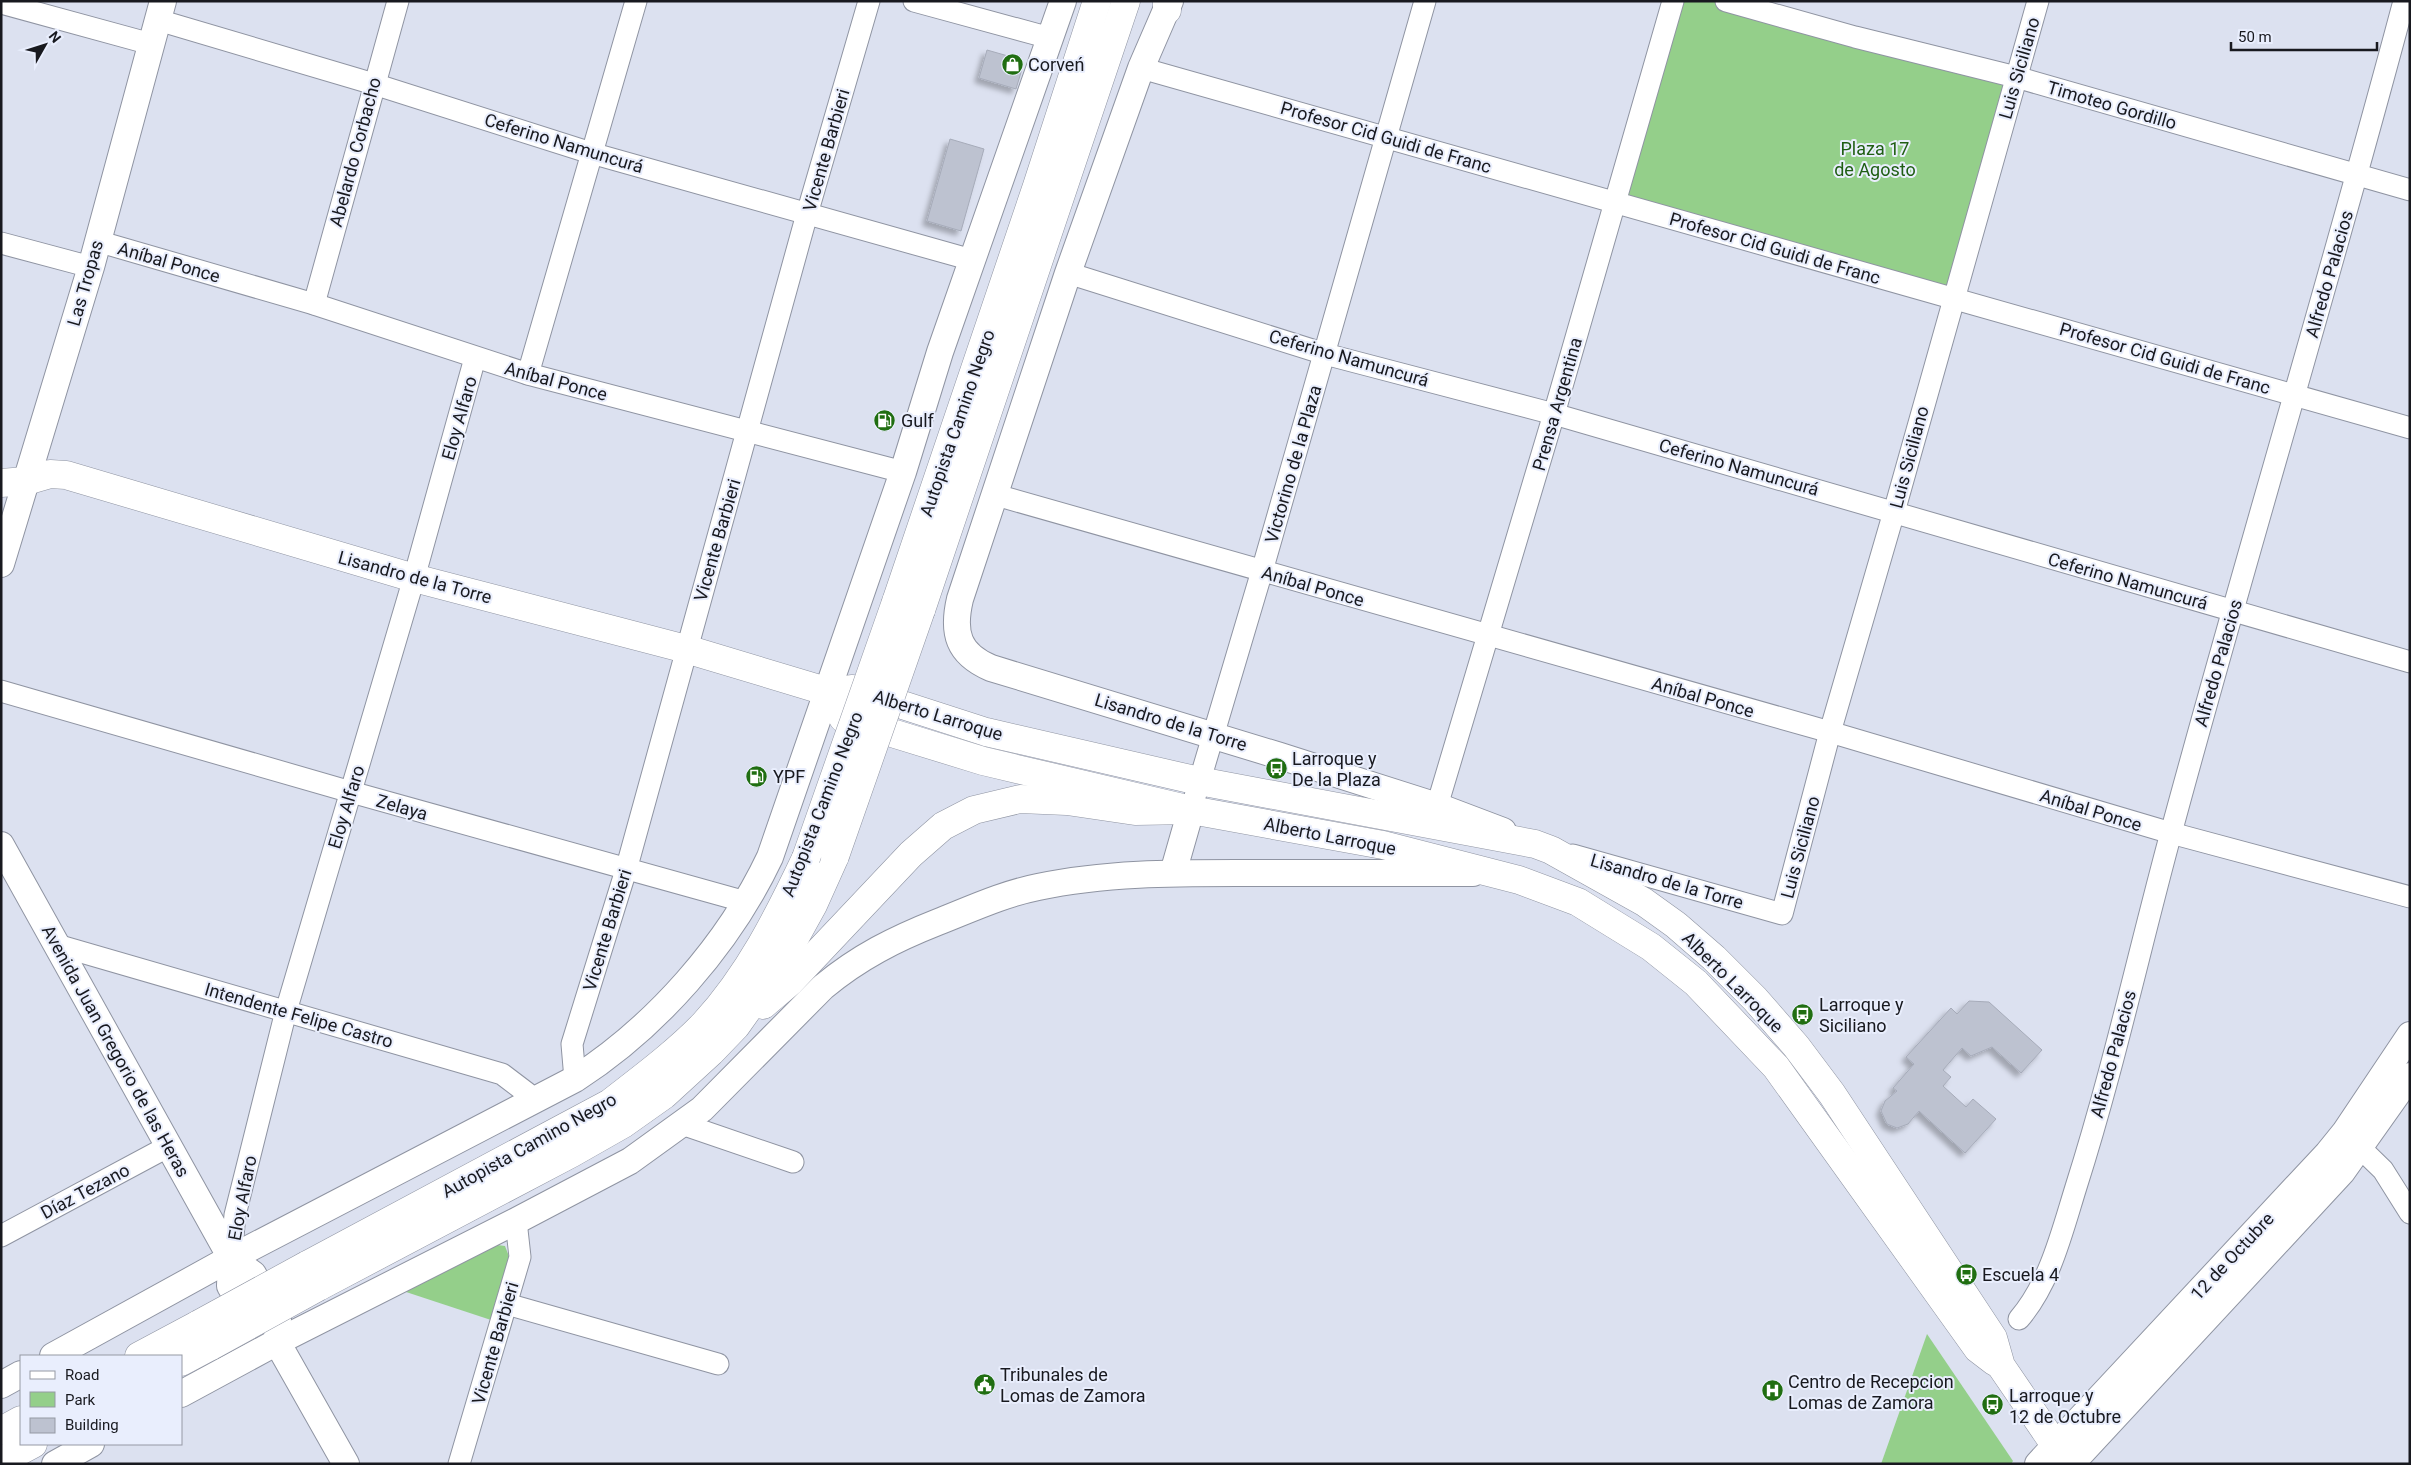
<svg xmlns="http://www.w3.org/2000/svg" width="2411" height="1465" viewBox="0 0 2411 1465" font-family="Roboto,sans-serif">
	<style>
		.green { fill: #94cf8a }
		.building { fill: #bdc2d0; stroke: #a6abb9; filter: url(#shadow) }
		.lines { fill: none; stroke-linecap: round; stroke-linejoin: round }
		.minor-casing { stroke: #8f94a2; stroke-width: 23 }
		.tertiary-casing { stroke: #8f94a2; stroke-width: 28 }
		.secondary-casing { stroke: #8f94a2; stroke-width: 29 }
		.motorway-casing { stroke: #8f94a2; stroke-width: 29 }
		.minor { stroke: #fff; stroke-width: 21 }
		.tertiary { stroke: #fff; stroke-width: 26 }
		.secondary { stroke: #fff; stroke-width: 28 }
		.motorway { stroke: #fff; stroke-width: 28 }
		.motorway-bridge-casing { stroke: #8f94a2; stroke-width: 29; stroke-linecap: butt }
		.motorway-bridge { stroke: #fff; stroke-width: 28 }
		.labels { text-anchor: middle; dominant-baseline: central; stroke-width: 4; stroke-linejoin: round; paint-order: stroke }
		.poi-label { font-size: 18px; fill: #18191f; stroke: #e9eefd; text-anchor: start }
		.street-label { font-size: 18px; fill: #18191f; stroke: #e9eefd }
		.park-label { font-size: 18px; fill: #1f5e13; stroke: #e9eefd }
	</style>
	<defs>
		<filter id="shadow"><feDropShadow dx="-4.5" dy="4.5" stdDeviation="2.5" flood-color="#0004"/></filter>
	</defs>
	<rect width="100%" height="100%" fill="#dce1f0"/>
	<g class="green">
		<polygon points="1673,1 1726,1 2016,77 1953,298 1616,202"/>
		<polygon points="490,1244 505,1246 510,1259 491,1320 400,1290"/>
		<polygon points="1927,1334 2013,1461 2011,1464 1881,1464"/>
	</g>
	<g class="building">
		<polygon points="987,50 1015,58 1022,69 1016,89 979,78"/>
		<polygon points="950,139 984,149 961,231 927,221"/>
		<polygon points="1969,1001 1989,1002 2042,1050 2021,1073 1992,1047 1971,1056 1962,1048 1943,1070 1951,1077 1943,1086 1966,1107 1973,1099 1996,1119 1965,1153 1919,1111 1908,1124 1897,1128 1887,1124 1881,1111 1885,1101 1897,1091 1893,1088 1914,1064 1906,1057 1951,1008 1957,1014"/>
	</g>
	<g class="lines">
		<defs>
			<g id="minor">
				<polyline points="914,1 1050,38"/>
				<polyline points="1726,1 1855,37 2016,77 2410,190"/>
				<polyline points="1,3 151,44"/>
				<polyline points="158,20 374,84 591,153 972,260"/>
				<polyline points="1141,68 2410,428"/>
				<polyline points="97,241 314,304 528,374 903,472"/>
				<polyline points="1,243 91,267"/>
				<polyline points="1068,273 1325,354 1554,414 2410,662"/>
				<polyline points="314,304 398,1"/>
				<polyline points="528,374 636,1"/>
				<polyline points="996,495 1830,732 2171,833 2410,897"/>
				<polyline points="1,691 351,792 746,902"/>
				<polyline points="1437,806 1554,414 1673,1"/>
				<polyline points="1191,810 1262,571 1425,1"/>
				<polyline points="1573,855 1782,914 1830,732 1894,512 2038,1"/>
				<polyline points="57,945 502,1074 527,1093 532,1101"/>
				<polyline points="575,1079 572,1044 626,870 807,214 869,1"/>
				<polyline points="682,1124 793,1162"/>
				<polyline points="2348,1136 2383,1170 2410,1213"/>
				<polyline points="1,1236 169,1146"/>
				<polyline points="231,1258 235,1215 286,1011 414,578 475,358"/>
				<polyline points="507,1304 718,1364"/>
				<path d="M2019,1319c31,-36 43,-87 57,-132 37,-116 63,-236 95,-354 75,-278 159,-553 233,-832"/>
				<polyline points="459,1464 520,1257 516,1221"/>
			</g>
			<g id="tertiary">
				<path d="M1170,1l-29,67 -73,205 -108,326c-8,34 -2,55 31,69l289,88 157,50 66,25"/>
				<polyline points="1,564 91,267 163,1"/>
				<polyline points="1,845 231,1258 253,1274 278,1318 277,1342 346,1464"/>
				<polyline points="1173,873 1191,810"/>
				<polyline points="231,1258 230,1286 250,1320"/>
				<path d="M53,1356l178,-98 344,-179c81,-52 154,-135 195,-222l133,-385 37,-120 123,-351"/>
				<polyline points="1,1385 21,1374"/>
				<path d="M181,1394l96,-52 239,-121 114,-60 72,-52 121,-122c36,-30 72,-48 115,-65 33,-13 65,-28 100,-35 70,-15 144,-14 215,-14 74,0 147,0 220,0"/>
				<polyline points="55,1464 91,1444"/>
				<polyline points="2038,1464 2328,1153 2345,1132 2410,1035"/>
				<polyline points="2071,1464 2342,1172 2410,1076"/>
			</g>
			<g id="secondary">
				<polyline points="1,483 26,481 50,474 66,475 414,578 686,649 829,692 853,689 986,732 1199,781 1535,844 1551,850 1644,902 1676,925 1714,958 1755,999 1796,1046 1832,1094 1993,1338 2001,1366 2068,1464"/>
				<polyline points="829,692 843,718 983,761 1191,810 1383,845 1519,880 1578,902 1651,947 1696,983 1776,1067 1978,1349 1995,1362"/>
			</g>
			<g id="motorway">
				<polyline points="1167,1 1167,10"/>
				<polyline points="896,602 1037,186 1097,1"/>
				<polyline points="921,610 1126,1"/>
				<polyline points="763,1005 791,981 911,854 943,826 974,810 1020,799 1067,801 1135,811 1191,810"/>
				<path d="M307,1265l303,-162c32,-25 66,-50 94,-79 45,-49 74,-107 102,-166"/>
				<polyline points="318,1287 572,1153 623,1124 664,1095 711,1052 736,1026 782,961 813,905 835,856"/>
				<polyline points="139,1356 199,1324"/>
				<polyline points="181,1362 211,1346"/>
				<polyline points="1,1431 21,1420"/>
				<polyline points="1,1461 33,1444"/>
			</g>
		</defs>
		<use href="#minor" class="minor-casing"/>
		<use href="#tertiary" class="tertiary-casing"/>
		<use href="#secondary" class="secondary-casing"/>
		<use href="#motorway" class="motorway-casing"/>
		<use href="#minor" class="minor"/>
		<use href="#tertiary" class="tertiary"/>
		<use href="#secondary" class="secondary"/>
		<use href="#motorway" class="motorway"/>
		<defs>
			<g id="motorway-bridge">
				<polyline points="835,856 921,610"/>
				<polyline points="806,858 896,602"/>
				<polyline points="199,1324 307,1265"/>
				<polyline points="211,1346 318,1287"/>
			</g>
		</defs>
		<use href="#motorway-bridge" class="motorway-bridge-casing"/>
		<use href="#motorway-bridge" class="motorway-bridge"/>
	</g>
	<defs>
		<symbol id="shop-disc" viewBox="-11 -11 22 22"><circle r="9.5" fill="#206e11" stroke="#e9eefd"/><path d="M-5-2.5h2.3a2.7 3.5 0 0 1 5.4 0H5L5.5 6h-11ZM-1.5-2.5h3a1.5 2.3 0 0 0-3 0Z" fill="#fff"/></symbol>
		<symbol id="fuel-disc" viewBox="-11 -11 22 22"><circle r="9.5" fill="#206e11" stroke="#e9eefd"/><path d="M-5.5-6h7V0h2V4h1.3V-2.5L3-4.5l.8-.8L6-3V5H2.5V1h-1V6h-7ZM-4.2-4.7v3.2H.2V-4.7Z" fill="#fff"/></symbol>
		<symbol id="bus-disc" viewBox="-11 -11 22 22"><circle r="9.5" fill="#206e11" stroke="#e9eefd"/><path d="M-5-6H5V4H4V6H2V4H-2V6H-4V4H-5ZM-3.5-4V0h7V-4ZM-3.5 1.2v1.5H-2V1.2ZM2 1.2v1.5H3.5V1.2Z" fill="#fff"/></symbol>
		<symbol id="civic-disc" viewBox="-11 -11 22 22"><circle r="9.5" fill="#206e11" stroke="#e9eefd"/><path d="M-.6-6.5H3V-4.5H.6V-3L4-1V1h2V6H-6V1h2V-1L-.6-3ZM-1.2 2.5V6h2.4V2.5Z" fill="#fff"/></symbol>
		<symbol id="hospital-disc" viewBox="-11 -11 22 22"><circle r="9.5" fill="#206e11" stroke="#e9eefd"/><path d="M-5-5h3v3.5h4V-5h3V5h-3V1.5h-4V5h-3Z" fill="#fff"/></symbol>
	</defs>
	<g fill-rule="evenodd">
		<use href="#shop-disc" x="1000" y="52" width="25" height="25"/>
		<use href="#fuel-disc" x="872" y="408" width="25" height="25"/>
		<use href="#bus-disc" x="1264" y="756" width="25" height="25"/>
		<use href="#fuel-disc" x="744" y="764" width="25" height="25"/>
		<use href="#bus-disc" x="1790" y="1002" width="25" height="25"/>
		<use href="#bus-disc" x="1954" y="1262" width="25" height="25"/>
		<use href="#civic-disc" x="972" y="1372" width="25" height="25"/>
		<use href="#hospital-disc" x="1760" y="1378" width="25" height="25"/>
		<use href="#bus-disc" x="1980" y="1392" width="25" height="25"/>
	</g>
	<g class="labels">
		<g class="poi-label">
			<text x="1028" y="64">Corveń</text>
			<text x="901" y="420">Gulf</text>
			<text x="1292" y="758">Larroque y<tspan x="1292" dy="21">De la Plaza</tspan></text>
			<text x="773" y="776">YPF</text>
			<text x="1819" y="1004">Larroque y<tspan x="1819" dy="21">Siciliano</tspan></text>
			<text x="1982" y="1274">Escuela 4</text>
			<text x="1000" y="1374">Tribunales de<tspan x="1000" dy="21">Lomas de Zamora</tspan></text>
			<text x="1788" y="1381">Centro de Recepcion<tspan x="1788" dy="21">Lomas de Zamora</tspan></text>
			<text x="2009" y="1395">Larroque y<tspan x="2009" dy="21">12 de Octubre</tspan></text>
		</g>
		<g class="street-label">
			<text transform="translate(2019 68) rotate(-74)">Luis Siciliano</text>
			<text transform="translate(2112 105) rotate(16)">Timoteo Gordillo</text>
			<text transform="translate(1386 137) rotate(16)">Profesor Cid Guidi de Franc</text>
			<text transform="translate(564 143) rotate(17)">Ceferino Namuncurá</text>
			<text transform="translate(826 150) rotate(-74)">Vicente Barbieri</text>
			<text transform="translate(355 152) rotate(-75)">Abelardo Corbacho</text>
			<text transform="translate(1775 248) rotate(16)">Profesor Cid Guidi de Franc</text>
			<text transform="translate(169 262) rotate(16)">Aníbal Ponce</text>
			<text transform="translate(2329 274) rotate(-74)">Alfredo Palacios</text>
			<text transform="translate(85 283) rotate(-74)">Las Tropas</text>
			<text transform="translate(1349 358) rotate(16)">Ceferino Namuncurá</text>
			<text transform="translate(2165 358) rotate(16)">Profesor Cid Guidi de Franc</text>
			<text transform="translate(556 381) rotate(15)">Aníbal Ponce</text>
			<text transform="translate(1557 404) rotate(-74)">Prensa Argentina</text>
			<text transform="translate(459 418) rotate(-74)">Eloy Alfaro</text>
			<text transform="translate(957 423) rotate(-71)">Autopista Camino Negro</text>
			<text transform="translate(1909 457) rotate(-75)">Luis Siciliano</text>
			<text transform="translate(1293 464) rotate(-74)">Victorino de la Plaza</text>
			<text transform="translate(1739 467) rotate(16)">Ceferino Namuncurá</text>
			<text transform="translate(717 540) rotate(-74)">Vicente Barbieri</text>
			<text transform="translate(415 577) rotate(15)">Lisandro de la Torre</text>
			<text transform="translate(2128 581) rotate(16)">Ceferino Namuncurá</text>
			<text transform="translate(1313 586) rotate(16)">Aníbal Ponce</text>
			<text transform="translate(2218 663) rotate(-74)">Alfredo Palacios</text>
			<text transform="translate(1703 697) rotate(16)">Aníbal Ponce</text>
			<text transform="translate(938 715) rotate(17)">Alberto Larroque</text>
			<text transform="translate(1171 722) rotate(17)">Lisandro de la Torre</text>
			<text transform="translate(822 804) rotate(-69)">Autopista Camino Negro</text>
			<text transform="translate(346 807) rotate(-73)">Eloy Alfaro</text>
			<text transform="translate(402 807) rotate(16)">Zelaya</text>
			<text transform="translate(2091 810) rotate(17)">Aníbal Ponce</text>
			<text transform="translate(1330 836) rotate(11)">Alberto Larroque</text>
			<text transform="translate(1800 847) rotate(-75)">Luis Siciliano</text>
			<text transform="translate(1667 881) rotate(16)">Lisandro de la Torre</text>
			<text transform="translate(607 930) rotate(-73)">Vicente Barbieri</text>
			<text transform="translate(1733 982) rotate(45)">Alberto Larroque</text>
			<text transform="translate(299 1015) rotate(16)">Intendente Felipe Castro</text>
			<text transform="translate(116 1051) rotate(61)">Avenida Juan Gregorio de las Heras</text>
			<text transform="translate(2113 1054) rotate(-75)">Alfredo Palacios</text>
			<text transform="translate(529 1145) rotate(-29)">Autopista Camino Negro</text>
			<text transform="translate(85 1191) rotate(-28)">Díaz Tezano</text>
			<text transform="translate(242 1198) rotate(-79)">Eloy Alfaro</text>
			<text transform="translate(2232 1256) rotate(-47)">12 de Octubre</text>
			<text transform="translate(495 1343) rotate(-74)">Vicente Barbieri</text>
		</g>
		<g class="park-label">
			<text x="1875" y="148">Plaza 17<tspan x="1875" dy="21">de Agosto</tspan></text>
		</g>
	</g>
	<rect width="2411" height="1465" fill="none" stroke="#18191f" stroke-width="5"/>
	<rect x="20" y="1355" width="162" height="90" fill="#e9eefd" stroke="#9599a4"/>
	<rect x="30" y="1371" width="25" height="8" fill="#ffffff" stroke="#9599a4"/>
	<text x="65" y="1380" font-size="15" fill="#18191f">Road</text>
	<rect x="30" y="1392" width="25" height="15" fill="#94cf8a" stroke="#9599a4"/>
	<text x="65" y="1405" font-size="15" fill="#18191f">Park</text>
	<rect x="30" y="1418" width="25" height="15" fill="#bdc2d0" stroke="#9599a4"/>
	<text x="65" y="1430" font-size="15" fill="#18191f">Building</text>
	<g transform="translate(45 45) rotate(51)" stroke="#e9eefd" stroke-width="4" paint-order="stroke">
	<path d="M0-4L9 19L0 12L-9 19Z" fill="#18191f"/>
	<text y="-8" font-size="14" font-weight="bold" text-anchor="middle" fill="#18191f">N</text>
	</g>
	<path d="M2231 42v8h146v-8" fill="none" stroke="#18191f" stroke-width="2.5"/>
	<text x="2238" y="42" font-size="15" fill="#18191f" stroke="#e9eefd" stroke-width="4" paint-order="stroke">50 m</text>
</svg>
